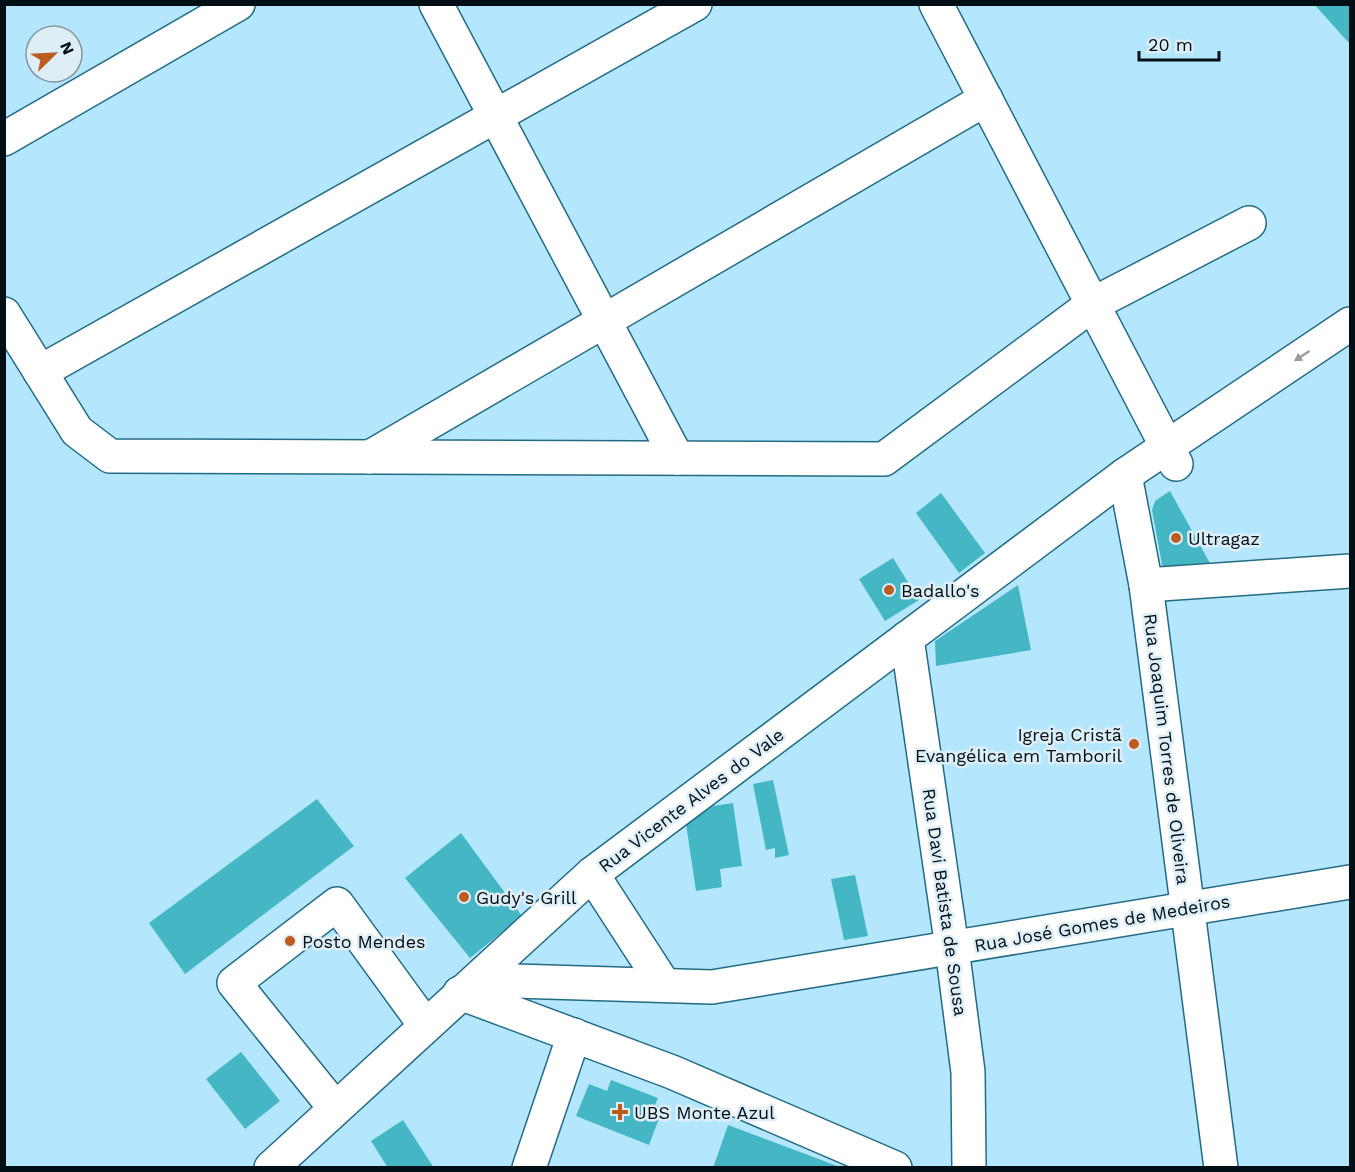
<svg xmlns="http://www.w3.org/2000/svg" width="1355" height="1172" viewBox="0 0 1355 1172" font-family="'Work Sans',sans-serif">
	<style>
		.building { fill: #45b6c4 }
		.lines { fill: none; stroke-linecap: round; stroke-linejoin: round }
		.minor-casing { stroke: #236b85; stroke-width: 36 }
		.major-casing { stroke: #236b85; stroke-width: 36 }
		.minor { stroke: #fff; stroke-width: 33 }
		.major { stroke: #fff; stroke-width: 33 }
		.oneway { fill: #999fa1 }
		.poi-dot { fill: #bd5b20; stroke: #deeef6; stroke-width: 2 }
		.labels { text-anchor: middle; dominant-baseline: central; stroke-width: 5; stroke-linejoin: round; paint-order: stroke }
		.poi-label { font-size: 18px; fill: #000e15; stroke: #deeef6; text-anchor: start }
		.street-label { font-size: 18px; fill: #000e15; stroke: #deeef6 }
	</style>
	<rect width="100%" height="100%" fill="#b4e7fe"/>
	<g class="building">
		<polygon points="1314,4 1350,4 1350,44 1339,32"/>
		<polygon points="1170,491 1211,565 1163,570 1152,510 1155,501"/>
		<polygon points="941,493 985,553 959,573 916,513"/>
		<polygon points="893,558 919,600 885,621 859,579"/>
		<polygon points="1018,585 1031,650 936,666 935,641"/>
		<polygon points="773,780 789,855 775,858 775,848 766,850 753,784"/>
		<polygon points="317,799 354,846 185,974 149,923"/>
		<polygon points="733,803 742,866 720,869 722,887 696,891 686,824 713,806"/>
		<polygon points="461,833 522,916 470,958 405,878"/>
		<polygon points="855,875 868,936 844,940 831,879"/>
		<polygon points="241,1052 280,1101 245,1129 206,1079"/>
		<polygon points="611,1080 658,1098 655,1105 663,1108 649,1145 576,1116 589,1084 607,1091"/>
		<polygon points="403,1120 434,1168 388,1168 371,1141"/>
		<polygon points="728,1125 840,1167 840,1168 713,1168"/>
	</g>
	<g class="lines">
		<defs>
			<g id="minor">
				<polyline points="436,4 677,458"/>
				<polyline points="936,4 1176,464"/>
				<polyline points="4,139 238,4"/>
				<polyline points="4,314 77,431 110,456 884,459 1093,304 1249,223"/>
				<polyline points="40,372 695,4"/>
				<polyline points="370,457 986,99"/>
				<polyline points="1125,475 1146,585 1221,1168"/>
				<polyline points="1146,585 1350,571"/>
				<polyline points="907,638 952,948 968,1072 969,1168"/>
				<polyline points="592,874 664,985"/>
				<polyline points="460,993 515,981 712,987 1350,882"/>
				<polyline points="460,993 672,1072 895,1168"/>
				<polyline points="335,1108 234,983 337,904 425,1025"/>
				<polyline points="529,1168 574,1035"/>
			</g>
			<polyline id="major" points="271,1168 592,874 1125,475 1350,324"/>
		</defs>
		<use href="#minor" class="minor-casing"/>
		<use href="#major" class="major-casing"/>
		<use href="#minor" class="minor"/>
		<use href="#major" class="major"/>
	</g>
	<defs><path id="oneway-solid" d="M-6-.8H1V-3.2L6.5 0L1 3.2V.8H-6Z" transform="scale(1.5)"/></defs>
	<use class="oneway" href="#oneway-solid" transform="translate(1302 356) rotate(147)"/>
	<g class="poi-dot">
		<circle cx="1176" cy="538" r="6"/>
		<circle cx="889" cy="590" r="6"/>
		<circle cx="1134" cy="744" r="6"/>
		<circle cx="464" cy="897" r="6"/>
		<circle cx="290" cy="941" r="6"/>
		<path d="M617 1103h6v6h6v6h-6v6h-6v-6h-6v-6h6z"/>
	</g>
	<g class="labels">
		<g class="poi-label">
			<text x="1188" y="538">Ultragaz</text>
			<text x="901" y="590">Badallo's</text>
			<text x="1122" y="734" text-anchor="end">Igreja Cristã<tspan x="1122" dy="21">Evangélica em Tamboril</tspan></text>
			<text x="476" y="897">Gudy's Grill</text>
			<text x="302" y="941">Posto Mendes</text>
			<text x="634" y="1112">UBS Monte Azul</text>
		</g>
		<g class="street-label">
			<text transform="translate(1167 749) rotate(83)">Rua Joaquim Torres de Oliveira</text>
			<text transform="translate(691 800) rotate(-37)">Rua Vicente Alves do Vale</text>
			<text transform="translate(945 902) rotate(82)">Rua Davi Batista de Sousa</text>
			<text transform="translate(1102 923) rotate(-10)">Rua José Gomes de Medeiros</text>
		</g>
	</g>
	<rect width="1355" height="1172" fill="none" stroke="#000e15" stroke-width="12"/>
	<g transform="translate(54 54) rotate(66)"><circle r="28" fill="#deeef6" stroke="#85949c" stroke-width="1.5"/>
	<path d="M0-4.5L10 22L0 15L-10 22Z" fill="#bd5b20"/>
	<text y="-9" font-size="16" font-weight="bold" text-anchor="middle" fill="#000e15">N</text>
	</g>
	<path d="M1139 51v9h80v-9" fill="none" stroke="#000e15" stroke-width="3"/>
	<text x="1148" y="51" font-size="18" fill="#000e15" stroke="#deeef6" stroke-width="4.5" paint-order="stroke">20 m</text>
</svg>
